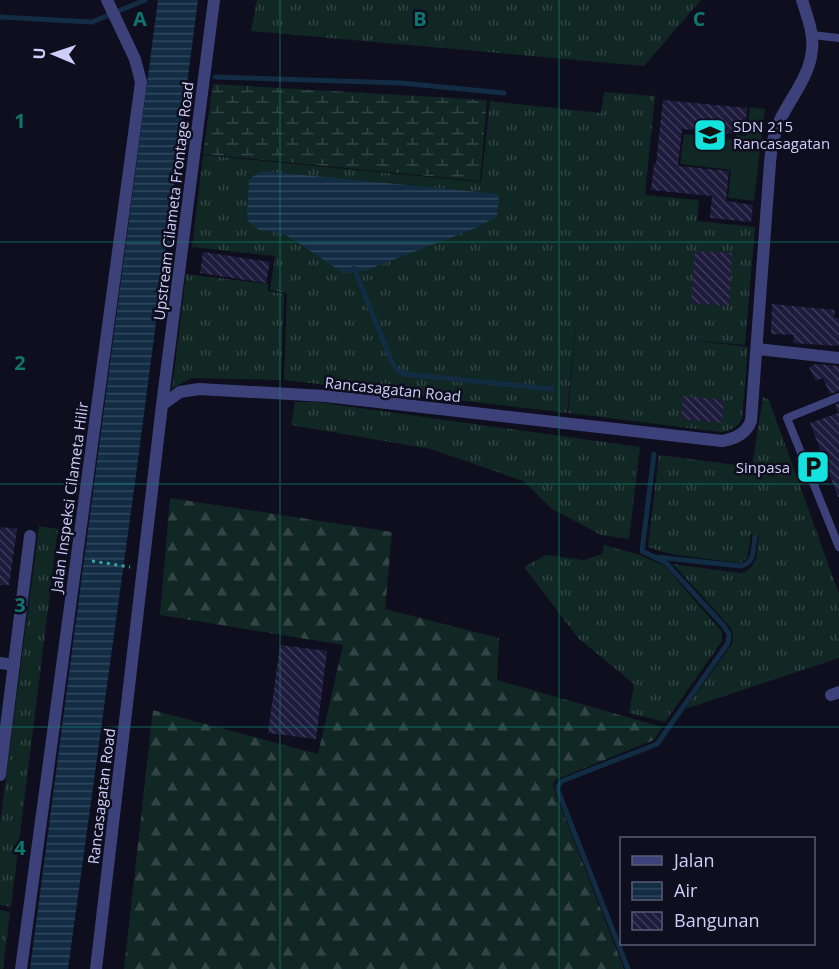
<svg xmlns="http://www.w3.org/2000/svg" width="839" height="969" viewBox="0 0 839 969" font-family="'Open Sans',sans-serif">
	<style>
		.grass { fill: url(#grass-tufts) }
		.forest { fill: url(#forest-firs) }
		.wetland { fill: url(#wetland-marsh) }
		.pitch { fill: #112723 }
		.water { fill: url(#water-rules) }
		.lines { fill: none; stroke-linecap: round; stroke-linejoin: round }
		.stream { stroke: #112c43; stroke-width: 5 }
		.building { fill: url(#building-back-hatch) }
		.path { stroke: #36a792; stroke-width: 3; stroke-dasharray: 3 4.5; stroke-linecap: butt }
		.service { stroke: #3c4279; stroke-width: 8 }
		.minor { stroke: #3c4279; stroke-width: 12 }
		.grid { fill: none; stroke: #0f766e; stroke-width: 1.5; stroke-opacity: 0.55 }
		.labels { text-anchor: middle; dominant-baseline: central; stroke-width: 5; stroke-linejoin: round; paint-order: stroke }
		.poi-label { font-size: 15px; fill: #cecefb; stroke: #0e0e1e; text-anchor: start }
		.street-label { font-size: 15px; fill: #cecefb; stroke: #0e0e1e }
		.grid-label { font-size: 20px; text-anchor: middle; font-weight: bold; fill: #0f766e; stroke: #0e0e1e; stroke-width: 5; stroke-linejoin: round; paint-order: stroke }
	</style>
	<defs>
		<pattern id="grass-tufts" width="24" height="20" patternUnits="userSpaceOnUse" patternTransform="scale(1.5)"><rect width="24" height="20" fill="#112723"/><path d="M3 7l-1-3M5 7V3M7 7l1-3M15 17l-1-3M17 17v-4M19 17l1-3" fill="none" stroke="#324544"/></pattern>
		<pattern id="forest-firs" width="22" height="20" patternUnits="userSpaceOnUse" patternTransform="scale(1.5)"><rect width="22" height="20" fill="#112723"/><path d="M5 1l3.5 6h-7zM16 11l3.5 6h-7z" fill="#324544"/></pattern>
		<pattern id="wetland-marsh" width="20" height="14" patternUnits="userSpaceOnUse" patternTransform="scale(1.5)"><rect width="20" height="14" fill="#112723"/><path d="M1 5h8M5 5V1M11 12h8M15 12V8" fill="none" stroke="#324544"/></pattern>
		<pattern id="water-rules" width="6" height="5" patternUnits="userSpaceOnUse" patternTransform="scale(1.5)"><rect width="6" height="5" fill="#112c43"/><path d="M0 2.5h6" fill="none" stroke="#32495f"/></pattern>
		<pattern id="building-back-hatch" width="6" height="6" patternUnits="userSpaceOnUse" patternTransform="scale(1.5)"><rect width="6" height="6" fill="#1e1b3d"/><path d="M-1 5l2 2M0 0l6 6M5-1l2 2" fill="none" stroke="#3e3b5a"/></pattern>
	</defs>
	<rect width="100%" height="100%" fill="#0e0e1e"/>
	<g class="grass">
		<polygon points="257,0 701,0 644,66 251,31"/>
		<path d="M604,92l51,4 -10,99 54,5 -2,21 58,6 -10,118 -57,-5 60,7 -6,72c-5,9 -12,12 -21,13l-153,-19 10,-108 -11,108 -283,-33 3,-87 -17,-3 5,-34 -83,-9 11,-92 278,27 9,-81 111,12z"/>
		<polygon points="186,274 268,284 268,291 284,294 281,380 191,378 172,389"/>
		<path d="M763,397l6,3 70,194v64l-154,51 47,-65 1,-9 -2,-7 -58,-64 68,9c17,-4 16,-22 18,-37l-8,-2 -4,25 -7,4 -70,-9 -22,-7 11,-92 93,12z"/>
		<polygon points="295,402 317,402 640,447 629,539 601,535 552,509 523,481 431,449 291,425"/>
		<polygon points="39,526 58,529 11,907 0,905 0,824"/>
		<polygon points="604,545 640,555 665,566 722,632 722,641 665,722 629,713 634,684 578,638 524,567 546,555 584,560 602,554"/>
		<polygon points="0,910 10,912 3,969 0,969"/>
	</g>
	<polygon class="forest" points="170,498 392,532 385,609 499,638 497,680 662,727 654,740 560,778 555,781 553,787 624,969 124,969 153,710 318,754 343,645 160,615"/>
	<polygon class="wetland" points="213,84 487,100 480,181 203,154"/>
	<polygon class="pitch" points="750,107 765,109 754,201 728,198 731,170 680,164 684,134 735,140 736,135 746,136"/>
	<g class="water">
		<polygon points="158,0 198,0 136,475 68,969 30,969"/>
		<polygon points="262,171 499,194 497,216 476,228 364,271 343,273 288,236 276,232 259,230 247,220 249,179"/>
	</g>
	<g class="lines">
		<g class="stream">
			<polyline points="0,17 92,22 145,0"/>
			<polyline points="215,77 401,83 504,93"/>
			<polyline points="354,268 391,360 397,370 404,374 552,389"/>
			<path d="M656,557l85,9c14,-3 12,-17 14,-29"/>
			<polyline points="628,969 558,791 558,786 562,781 657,744 728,643 729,634 723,625 666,563 642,551 654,454"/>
		</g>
	</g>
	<g class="building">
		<polygon points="663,100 747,108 745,135 682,129 678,166 729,171 726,201 753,205 751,222 710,218 712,196 651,190 654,163 656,164"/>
		<polygon points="695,251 732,253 729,306 691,303"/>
		<polygon points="203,252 270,262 266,283 200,273"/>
		<polygon points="772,304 835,310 834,318 839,318 839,346 793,343 794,335 771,334"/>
		<polygon points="816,364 839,366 839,391 830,394 823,378 816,381 809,367"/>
		<polygon points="683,396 724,400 722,423 681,419"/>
		<polygon points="839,403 839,497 838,497 810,423 838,413 835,405"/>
		<polygon points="0,527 17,529 9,585 0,585"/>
		<polygon points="280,645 327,651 316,739 268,733"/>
	</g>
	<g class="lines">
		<polyline class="path" points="92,561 130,567"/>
		<g class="service">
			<polyline points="812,35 839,38"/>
			<polyline points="839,397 787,418 839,547"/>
		</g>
		<g class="minor">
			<polyline points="757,349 839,358"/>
			<path d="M162,405l18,-13 19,-3 126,7 397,45c13,-2 24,-7 29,-20l19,-258c1,-16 4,-31 11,-45 11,-22 29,-43 31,-68 2,-17 -5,-34 -10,-50"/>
			<polyline points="0,663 14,665"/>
			<polyline points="831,695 839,692"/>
			<polyline points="0,775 30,536"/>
			<polyline points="21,969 141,82 135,59 107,0"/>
			<polyline points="96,969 162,405 214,0"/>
		</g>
	</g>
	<path class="grid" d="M280,0v969M559,0v969M0,242h839M0,484h839M0,727h839"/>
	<defs>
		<symbol id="school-square" viewBox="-11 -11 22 22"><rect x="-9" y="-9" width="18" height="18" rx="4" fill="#12e3de" stroke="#0e0e1e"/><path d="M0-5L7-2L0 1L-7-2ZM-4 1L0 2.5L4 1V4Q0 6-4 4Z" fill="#111"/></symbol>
		<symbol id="parking-square" viewBox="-11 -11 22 22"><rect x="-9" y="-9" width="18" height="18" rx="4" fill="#12e3de" stroke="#0e0e1e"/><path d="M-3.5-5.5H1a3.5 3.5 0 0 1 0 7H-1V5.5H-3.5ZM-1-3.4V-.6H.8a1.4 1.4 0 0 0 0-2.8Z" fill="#111"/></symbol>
	</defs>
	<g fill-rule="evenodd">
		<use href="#school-square" x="691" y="116" width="38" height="38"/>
		<use href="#parking-square" x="794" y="448" width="38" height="38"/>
	</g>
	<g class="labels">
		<g class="poi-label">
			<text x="733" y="126">SDN 215<tspan x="733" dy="17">Rancasagatan</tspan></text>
			<text x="790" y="467" text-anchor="end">Sinpasa</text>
		</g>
		<g class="street-label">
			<text transform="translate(173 201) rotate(-83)">Upstream Cilameta Frontage Road</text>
			<text transform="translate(393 389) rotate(6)">Rancasagatan Road</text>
			<text transform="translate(69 497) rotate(-82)">Jalan Inspeksi Cilameta Hilir</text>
			<text transform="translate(101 796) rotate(-83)">Rancasagatan Road</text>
		</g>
	</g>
	<g class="grid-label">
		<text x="140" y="26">A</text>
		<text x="420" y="26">B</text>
		<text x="699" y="26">C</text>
		<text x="20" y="128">1</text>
		<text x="20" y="370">2</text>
		<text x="20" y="612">3</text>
		<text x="20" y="855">4</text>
	</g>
	<rect x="620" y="837" width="195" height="108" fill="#0e0e1e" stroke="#5b5b76" stroke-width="1.5"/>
	<rect x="632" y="856" width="30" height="9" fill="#3c4279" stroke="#5b5b76" stroke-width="1.5"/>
	<text x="674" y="867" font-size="18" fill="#cecefb">Jalan</text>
	<rect x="632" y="882" width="30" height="18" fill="url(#water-rules)" stroke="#5b5b76" stroke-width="1.5"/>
	<text x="674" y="897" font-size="18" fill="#cecefb">Air</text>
	<rect x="632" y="912" width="30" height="18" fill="url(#building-back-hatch)" stroke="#5b5b76" stroke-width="1.5"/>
	<text x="674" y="927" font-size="18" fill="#cecefb">Bangunan</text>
	<g transform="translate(54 54) rotate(272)" stroke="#0e0e1e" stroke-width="4.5" paint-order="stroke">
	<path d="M0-4.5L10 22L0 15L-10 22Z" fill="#cecefb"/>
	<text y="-9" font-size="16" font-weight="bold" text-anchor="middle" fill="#cecefb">U</text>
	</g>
</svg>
